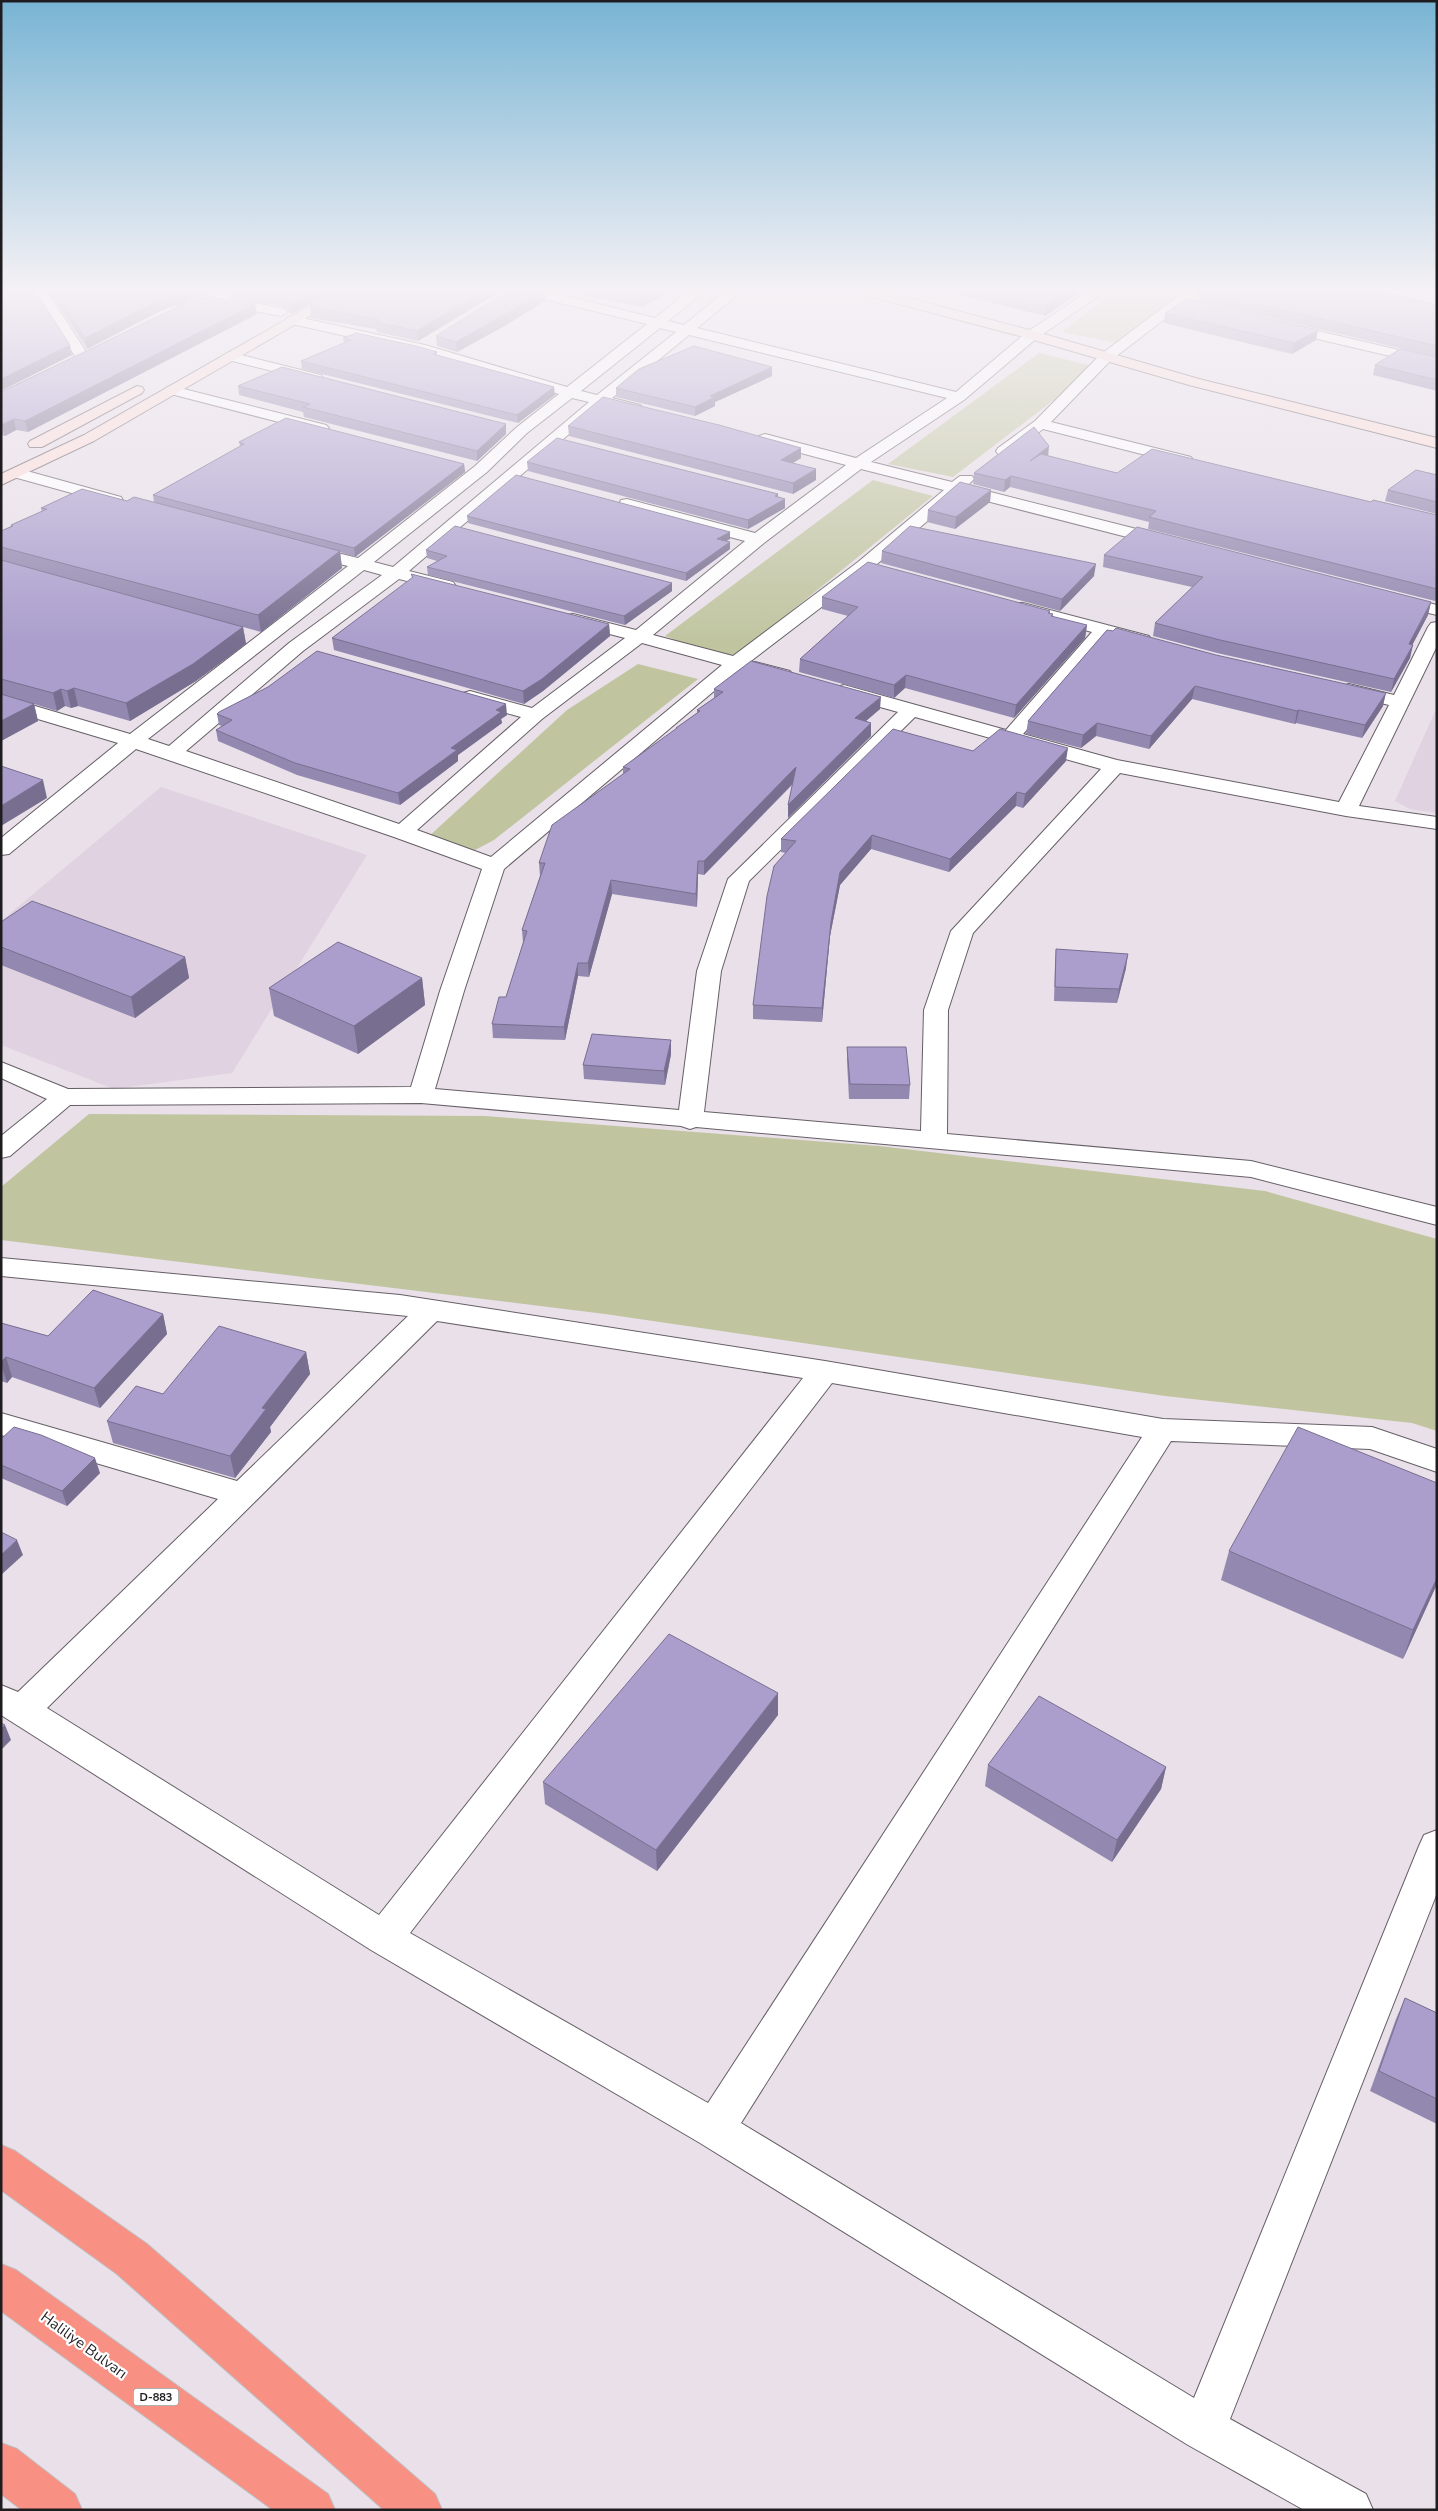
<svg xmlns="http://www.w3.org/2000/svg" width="1438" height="2511" viewBox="0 0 1438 2511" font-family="'Nunito Sans',sans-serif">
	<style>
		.built { fill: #e0d2e0 }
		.green { fill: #c0c5a0 }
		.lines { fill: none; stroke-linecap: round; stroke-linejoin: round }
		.street-casing { stroke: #665f66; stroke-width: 2 }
		.secondary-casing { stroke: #665f66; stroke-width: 2 }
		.highway-casing { stroke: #c0bfc0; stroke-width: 2 }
		.street { fill: #fff; fill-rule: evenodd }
		.secondary { fill: #fddeda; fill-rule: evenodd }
		.highway { fill: #f89084; fill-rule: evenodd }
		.wall { fill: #9388b0 }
		.shaded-wall { fill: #786f90 }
		.building { fill: #ab9ecd; stroke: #786f90 }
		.labels { text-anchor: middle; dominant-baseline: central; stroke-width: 4.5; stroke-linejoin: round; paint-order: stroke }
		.shield { fill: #fff; stroke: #626062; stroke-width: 1 }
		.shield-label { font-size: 11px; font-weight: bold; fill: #1f1c1f }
		.near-street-label { font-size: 15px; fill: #1f1c1f; stroke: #fff }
	</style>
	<rect width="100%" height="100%" fill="#e9e0e9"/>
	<g class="built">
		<polygon points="1437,707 1437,813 1410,809 1395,801"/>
		<polygon points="161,787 367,855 232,1073 114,1089 1,1045 1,921"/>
	</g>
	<g class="green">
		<polygon points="1115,291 1189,291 1123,344 1062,332"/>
		<polygon points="1039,353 1097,367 953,477 888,464"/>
		<path d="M873,480l60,16 -193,157c-22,8 -53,-9 -75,-17z"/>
		<polygon points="638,664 698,679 494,840 475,850 427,838 567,710"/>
		<polygon points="89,1114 485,1116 879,1146 1265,1191 1437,1239 1437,1431 1412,1423 1165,1396 605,1314 1,1240 1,1187"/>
	</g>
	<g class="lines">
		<defs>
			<g id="street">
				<polygon points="33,291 47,291 90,358 88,361 78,361"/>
				<polygon points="221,291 239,291 228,298 281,308 288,312 281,316 216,304 184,312 177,308 179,305 207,298"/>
				<path d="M521,291h25l109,27 34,-27h16l-37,30 16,4 42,-34h16l-45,37 259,64 71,-60 62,-41h17l-69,47 -73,62 -93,62 81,20 8,-6h12l2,3 -7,7 205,52 3,4 -3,4 -6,1 -207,-53 -89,76 -119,91 39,10 3,4 -3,4 -7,2 -43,-12 -236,200 -40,122 -29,98 244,21 18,-139 31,-92 170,-167 -61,-17 -3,-4 3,-4 7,-2 162,45 86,-98 -81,-21 -3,-4 3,-4h12l126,33 2,4 -2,4 -7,2 -34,-9 -85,97 94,26 222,42 50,-97 -47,-11 -3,-4 3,-4 7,-2 45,11 34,-68 3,-4 6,-1v24l-78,160 78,11v12l-91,-13 -226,-43 -147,160 -25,77 -1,124 304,27 186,46v18l-186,-48 -555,-50 -6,2 -9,-3 -260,-23 -351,2 -60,51 -9,2v-22l46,-37 -46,-21v-16l67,27 343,-2 29,-96 42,-122 -88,-32 -258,-88 -127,105 -8,1v-17l117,-95 -117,-35v-12l129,38 218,-168 -50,-12 -3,-4 3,-4 6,-1 54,13 117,-92 42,-39 42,-33 -142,-42 -129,-29 -2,-3 2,-3 5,-1 132,29 142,42 80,-63 -124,-30zM660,328l16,4 -79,63 -16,-4zM689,335l258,63 -91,60 -91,-24 -6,2 -2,3 2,3 87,23 -91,68 -128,-34 -6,1 -2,4 2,4 124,33 -109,89 -63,-16 -6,1 -3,4 3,4 58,15 -93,70 -62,-17 -7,2 -3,4 3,4 58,16 -122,107 -213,-73 117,-100 96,-72 48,12 6,-1 3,-4 -3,-4 -44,-11 194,-166 32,8 5,-2 3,-3 -3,-3 -28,-7zM572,398l17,4 -196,165 -19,-5 113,-90 40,-39zM861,469l83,21 -86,72 -125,94 -80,-21 111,-92zM364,570l18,5 -93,68 -120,103 -21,-7zM642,643l80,22 -231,192 -74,-27 125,-111zM915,717l186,52 -150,162 -27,79 -3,121 -217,-19 17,-141 28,-90z"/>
				<polygon points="1185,291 1201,291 1110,361 1051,422 1191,457 1193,460 1191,463 1185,465 1043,429 1010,454 998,454 996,451 998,448 1035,421 1100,355"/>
				<polygon points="1280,322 1437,359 1437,367 1275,329 1273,326"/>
				<polygon points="229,352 321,375 323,378 316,382 224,359 222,356"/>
				<polygon points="172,386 326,425 329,428 321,433 167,393 165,390 167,387"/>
				<polygon points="16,468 121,497 123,500 115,505 10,476 8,473"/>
				<polygon points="1392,594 1437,605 1437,615 1386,603 1383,599 1386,595"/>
				<path d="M1,1258l399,37 425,66 338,58 209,8 65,22v23l-67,-23 -199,-8 -430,682 453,275 225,-552 5,-11 13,-5v63l-207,526 136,75 7,16h-69l-116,-65 -488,-302 -329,-193 -370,-235v-30l17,7 200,-193 -217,-64v-22l236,68 171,-165 -407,-40zM437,1321l366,57 -424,537 -332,-207zM832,1383l310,54 -434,666 -298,-170z"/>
			</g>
			<g id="secondary">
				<polygon points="336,291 353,291 94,441 1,485 1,474 84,435"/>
				<polygon points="859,291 883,291 1037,332 1199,379 1437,438 1437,448 1189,385 1027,338 861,294"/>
				<polygon points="137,386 142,387 144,390 142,393 42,447 30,447 28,444 30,441"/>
			</g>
			<g id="highway">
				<polygon points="1,2145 15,2151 147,2244 435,2494 442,2510 384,2510 117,2274 1,2190"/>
				<polygon points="1,2264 16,2270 328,2494 335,2510 273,2510 1,2311"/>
				<polygon points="1,2443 17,2449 75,2494 82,2510 22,2510 1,2494"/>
			</g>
		</defs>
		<use href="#street" class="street-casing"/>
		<use href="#secondary" class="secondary-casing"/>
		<use href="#highway" class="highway-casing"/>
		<use href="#street" class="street"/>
		<use href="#secondary" class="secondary"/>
		<use href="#highway" class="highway"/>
	</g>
	<g class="wall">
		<polygon points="49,291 218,291 200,296 160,311 87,349"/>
		<polygon points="231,291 332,291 292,314 281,306 232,298"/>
		<polygon points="501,291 418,341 377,332 376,329 311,318 310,307"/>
		<polygon points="563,291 670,291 642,307"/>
		<polygon points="946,291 1082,291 1045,316"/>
		<polygon points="1199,291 1376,291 1437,305 1437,357 1200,301 1200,298 1198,297"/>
		<polygon points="545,301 506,325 457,352 437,346 436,336"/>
		<polygon points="1165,313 1318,330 1316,340 1292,354 1164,323"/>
		<polygon points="257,314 28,432 16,430 5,436 1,435 1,392"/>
		<polygon points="343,338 437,352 437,355 555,395 518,423 302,369 301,361 344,343"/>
		<polygon points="1437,357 1437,391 1373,375 1375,365"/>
		<polygon points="772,376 715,402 715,406 695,416 616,397 616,388"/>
		<polygon points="238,386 506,424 506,434 477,461 304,417 303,412 239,395"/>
		<polygon points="568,426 801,448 801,458 793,463 816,480 793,494 569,436"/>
		<polygon points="239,442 464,464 465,472 355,557 340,552 342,568 261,632 243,627 246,644 196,681 130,721 78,706 71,708 65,706 57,711 34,704 38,721 1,741 1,531 11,526 11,525 42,512 41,508 127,501 154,502 153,495 240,446"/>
		<polygon points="1048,456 1117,473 1371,502 1437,515 1437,599 1435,601 1148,529 1149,522 1010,487 1004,492 973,484 974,473"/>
		<polygon points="527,462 778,494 778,497 785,508 748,529 528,471"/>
		<polygon points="1437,475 1437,514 1385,501 1388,490"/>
		<polygon points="991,490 990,502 955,529 927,522 928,510"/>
		<polygon points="467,516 730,539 726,541 730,542 730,549 686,581 468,523"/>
		<polygon points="426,550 672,583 672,591 625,625 428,575 427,567 437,561 427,558"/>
		<polygon points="882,551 1094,576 1060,611 881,563"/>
		<polygon points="1104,555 1431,602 1428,615 1412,645 1410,658 1391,692 1217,653 1153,636 1155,623 1192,587 1103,567"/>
		<polygon points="411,574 609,624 610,636 543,691 524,704 334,650 332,638 412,578"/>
		<polygon points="822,597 1050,611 1050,613 1053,614 1053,617 1087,625 1085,638 1014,718 905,688 894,698 799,672 800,659 848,616 822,609"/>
		<polygon points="1107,630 1383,706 1362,738 1296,723 1295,724 1192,699 1149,749 1096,736 1081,748 1026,734 1028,721"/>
		<polygon points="714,689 880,709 866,721 871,723 871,736 788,818 788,805 793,784 704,875 698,874 697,907 612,894 589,977 578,976 565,1040 493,1038 492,1024 506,997 523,943 522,930 540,876 539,863 623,774 623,767 676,730 676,728 697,713 697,710 714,698"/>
		<polygon points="217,714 507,715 501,719 502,723 458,755 458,761 400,805 297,775 218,741 216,730 222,726 219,725"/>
		<polygon points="973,751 1066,761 1023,808 1016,806 949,872 871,849 840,885 830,936 822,1022 753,1019 753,1005 786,853 781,852 781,839"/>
		<polygon points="1,922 185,957 189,978 135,1018 1,965"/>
		<polygon points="1056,949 1126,968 1117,1003 1054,1001 1055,964"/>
		<polygon points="422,978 425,1005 358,1054 274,1016 269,988"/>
		<polygon points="671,1040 671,1054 665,1085 584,1079 583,1065"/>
		<polygon points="847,1047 910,1085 909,1099 849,1099 847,1061"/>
		<polygon points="163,1314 167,1334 100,1408 12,1377 7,1383 1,1381 1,1323 48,1336"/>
		<polygon points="306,1352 310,1374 270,1427 271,1432 235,1478 113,1443 107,1421 163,1394"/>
		<polygon points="1,1439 100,1473 67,1506 1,1478"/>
		<polygon points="1229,1551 1437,1584 1403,1659 1221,1580"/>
		<polygon points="778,1715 657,1871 545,1804 543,1782"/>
		<polygon points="988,1765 1166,1767 1161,1789 1112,1862 985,1786"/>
		<polygon points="1405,1998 1437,2013 1437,2124 1370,2091 1396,2019"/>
	</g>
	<g class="shaded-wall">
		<polygon points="183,291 218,291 200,296 160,311 87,349 85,338 158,301"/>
		<polygon points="313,291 332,291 292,314 290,304"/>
		<polygon points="483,291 501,291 418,341 417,331"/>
		<polygon points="545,291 545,301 506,325 457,352 456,342"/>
		<polygon points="652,291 670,291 642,307 642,297"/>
		<polygon points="1068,291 1082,291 1045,316 1046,306"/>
		<polygon points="255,304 257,314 28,432 25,421"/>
		<polygon points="1318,330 1316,340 1292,354 1294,343"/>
		<polygon points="70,345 72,355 1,391 1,379"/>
		<polygon points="772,367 772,376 715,402 715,406 695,416 695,407 710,396"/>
		<polygon points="554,387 555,395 518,423 517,415"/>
		<polygon points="14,419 16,430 5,436 2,425"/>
		<polygon points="506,424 506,434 477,461 477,451"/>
		<polygon points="1049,446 1048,458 1030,461"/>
		<polygon points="801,448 801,458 781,470 781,460"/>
		<polygon points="464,464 465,472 355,557 354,548"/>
		<polygon points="816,469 816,480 793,494 793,483"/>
		<polygon points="1011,476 1010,487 1004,492 1005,480"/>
		<polygon points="991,490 990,502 955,529 956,517"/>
		<polygon points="778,494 778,503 785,499 785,508 748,529 748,520 775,496"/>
		<polygon points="730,532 730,539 717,546 717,539"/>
		<polygon points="730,542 730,549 686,581 686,573"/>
		<polygon points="340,551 342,568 261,632 258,615"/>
		<polygon points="1096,564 1094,576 1060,611 1062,599"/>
		<polygon points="672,583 672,591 625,625 624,616"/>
		<polygon points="1431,602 1428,615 1406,657 1409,644"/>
		<polygon points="609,624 610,636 543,691 524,704 523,691"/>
		<polygon points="1087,625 1085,638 1014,718 1016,705"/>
		<polygon points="243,627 246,644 196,681 130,721 126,703"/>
		<polygon points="1413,645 1410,658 1391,692 1394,679"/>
		<polygon points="906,675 905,688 894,698 894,685"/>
		<polygon points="1195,686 1192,699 1149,749 1151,736"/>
		<polygon points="74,688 78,706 71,708 67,691"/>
		<polygon points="61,689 65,706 57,711 53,693"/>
		<polygon points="1386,693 1383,706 1362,738 1365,725"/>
		<polygon points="881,697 880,709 854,731 855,718"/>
		<polygon points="34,704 38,721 1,741 1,721"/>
		<polygon points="506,704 507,715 501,719 502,723 458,755 458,761 400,805 398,793 451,748 496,710"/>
		<polygon points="1299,710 1296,723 1295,724 1297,711"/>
		<polygon points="871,723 871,736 788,818 788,805"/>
		<polygon points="1097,723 1096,736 1081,748 1083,735"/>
		<polygon points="1068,748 1066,761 1023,808 1025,794"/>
		<polygon points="796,767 796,780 704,875 704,861"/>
		<polygon points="43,780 47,798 1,826 1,806"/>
		<polygon points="1017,792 1016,806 949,872 950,859"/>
		<polygon points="872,835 871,849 840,885 830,936 822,1022 822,1008 831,922 840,872"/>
		<polygon points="698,861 698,874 697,907 696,894"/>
		<polygon points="611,880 612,894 589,977 588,963"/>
		<polygon points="1128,954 1126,968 1117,1003 1119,989"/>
		<polygon points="185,957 189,978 135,1018 131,997"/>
		<polygon points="578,963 578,976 565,1040 564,1027"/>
		<polygon points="422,978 425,1005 358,1054 354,1026"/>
		<polygon points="671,1040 671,1054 665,1085 664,1071"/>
		<polygon points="163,1314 167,1334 100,1408 94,1388"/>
		<polygon points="306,1352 310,1374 270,1427 271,1432 235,1478 230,1456 262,1408"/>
		<polygon points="6,1357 12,1377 7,1383 1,1364 1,1362"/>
		<polygon points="95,1458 100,1473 67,1506 62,1491"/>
		<polygon points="17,1540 23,1555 1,1575 1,1555"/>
		<polygon points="1437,1578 1437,1584 1403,1659 1413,1630"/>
		<polygon points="778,1693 778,1715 657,1871 656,1850"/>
		<polygon points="5,1725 11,1740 1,1750 1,1729"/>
		<polygon points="1166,1767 1161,1789 1112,1862 1117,1840"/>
	</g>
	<g class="building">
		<polygon points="1,291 35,291 70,345 1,379"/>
		<polygon points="54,291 183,291 158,301 85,338"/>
		<polygon points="251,291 313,291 290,304 280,296"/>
		<polygon points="338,291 483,291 417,331 376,322 380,320 310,307"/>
		<polygon points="508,291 544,291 505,314 456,342 436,336"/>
		<polygon points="613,291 652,291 642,297"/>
		<polygon points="987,291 1068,291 1046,306"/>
		<polygon points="1201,291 1376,291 1437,305 1437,346"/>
		<polygon points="211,297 255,304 25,421 14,419 1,425 1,392 190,301"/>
		<polygon points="1187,299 1318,330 1294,343 1165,313"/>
		<polygon points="356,333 416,346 437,352 433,354 554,387 517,415 301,361 351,340 343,338"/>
		<polygon points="694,346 772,367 710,396 715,397 695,407 616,388 639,369"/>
		<polygon points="1400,349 1437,357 1437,380 1375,365"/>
		<polygon points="282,367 506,424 477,451 303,407 310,404 238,386"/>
		<polygon points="603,397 719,425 801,448 781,460 816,469 793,483 568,426"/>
		<polygon points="286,418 464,464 354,548 153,495 244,444 239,442"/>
		<polygon points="1034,427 1049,446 1030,461 1041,454 1117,473 1152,449 1371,502 1373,500 1437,515 1437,589 1149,517 1156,511 1011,476 1005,480 974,473"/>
		<polygon points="557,438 778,494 775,496 785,499 748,520 527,462"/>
		<polygon points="1416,470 1437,475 1437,502 1388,490"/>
		<polygon points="516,475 730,532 717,539 730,542 686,573 467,516"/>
		<polygon points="960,482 991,490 956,517 928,510"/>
		<polygon points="82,489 127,501 134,497 340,551 258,615 1,547 1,531 13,526 11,525 47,509 41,508"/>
		<polygon points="455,526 672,583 624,616 427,567 447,556 426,550"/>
		<polygon points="910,526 1096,564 1062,599 882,551"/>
		<polygon points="1137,527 1431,602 1409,644 1413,645 1394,679 1220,640 1155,623 1203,577 1104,555"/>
		<polygon points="1,560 243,627 193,664 126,703 74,688 67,691 61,689 53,693 1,679"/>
		<polygon points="868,562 1050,611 1048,613 1053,614 1051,616 1087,625 1016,705 906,675 894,685 800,659 858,607 822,597"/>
		<polygon points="411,574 609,624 542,679 523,691 332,638 413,577"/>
		<polygon points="1116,628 1216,655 1386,693 1365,725 1299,710 1297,711 1195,686 1151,736 1097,723 1083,735 1028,721 1107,630 1113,631"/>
		<polygon points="317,651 506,704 496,710 501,712 451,748 457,750 398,793 295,763 216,730 232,720 217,714 219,712 268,687"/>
		<polygon points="751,661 881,697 855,718 871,723 788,805 796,767 704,861 698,861 696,894 611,880 588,963 578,963 564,1027 492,1024 499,997 506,997 527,931 522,930 545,863 539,863 552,825 630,769 623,767 677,728 676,728 700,711 697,710 723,692 714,689"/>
		<polygon points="1,694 34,704 1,721"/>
		<polygon points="893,729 973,751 1000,729 1068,748 1025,794 1017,792 950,859 872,835 840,872 831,922 822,1008 753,1005 767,896 774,866 796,841 781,839"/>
		<polygon points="1,766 43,780 1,806"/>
		<polygon points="32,901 185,957 131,997 1,947 1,922"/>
		<polygon points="338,942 422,978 354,1026 269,988"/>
		<polygon points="1056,949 1128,954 1119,989 1055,987"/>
		<polygon points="592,1034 671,1040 664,1071 583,1065"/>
		<polygon points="847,1047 906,1047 910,1085 850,1084"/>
		<polygon points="93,1290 163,1314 94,1388 6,1357 1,1362 1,1323 48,1336"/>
		<polygon points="219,1326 306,1352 262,1408 266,1409 230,1456 107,1421 136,1386 163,1394"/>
		<polygon points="14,1427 41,1435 95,1458 62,1491 1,1465 1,1439"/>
		<polygon points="1298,1427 1437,1483 1437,1578 1413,1630 1229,1551"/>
		<polygon points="1,1532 17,1540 1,1555"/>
		<polygon points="669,1634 778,1693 656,1850 543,1782"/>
		<polygon points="1039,1696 1166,1767 1117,1840 988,1765"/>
		<polygon points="1,1723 5,1725 1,1729"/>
		<polygon points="1405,1998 1437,2013 1437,2099 1379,2071"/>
	</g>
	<linearGradient id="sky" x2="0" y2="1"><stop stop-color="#78b4d4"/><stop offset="0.45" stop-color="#f5f1f5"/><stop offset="1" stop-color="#f5f1f5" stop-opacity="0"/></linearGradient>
	<rect width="1438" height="643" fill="url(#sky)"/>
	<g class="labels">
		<rect class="shield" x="133.5" y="2388.5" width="45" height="17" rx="4"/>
		<g class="shield-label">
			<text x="156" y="2397">D-883</text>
		</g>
		<g class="near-street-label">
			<text transform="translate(84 2345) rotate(36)">Haliliye Bulvarı</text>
		</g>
	</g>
	<rect width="1438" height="2511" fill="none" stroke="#1f1c1f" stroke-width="5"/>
</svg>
